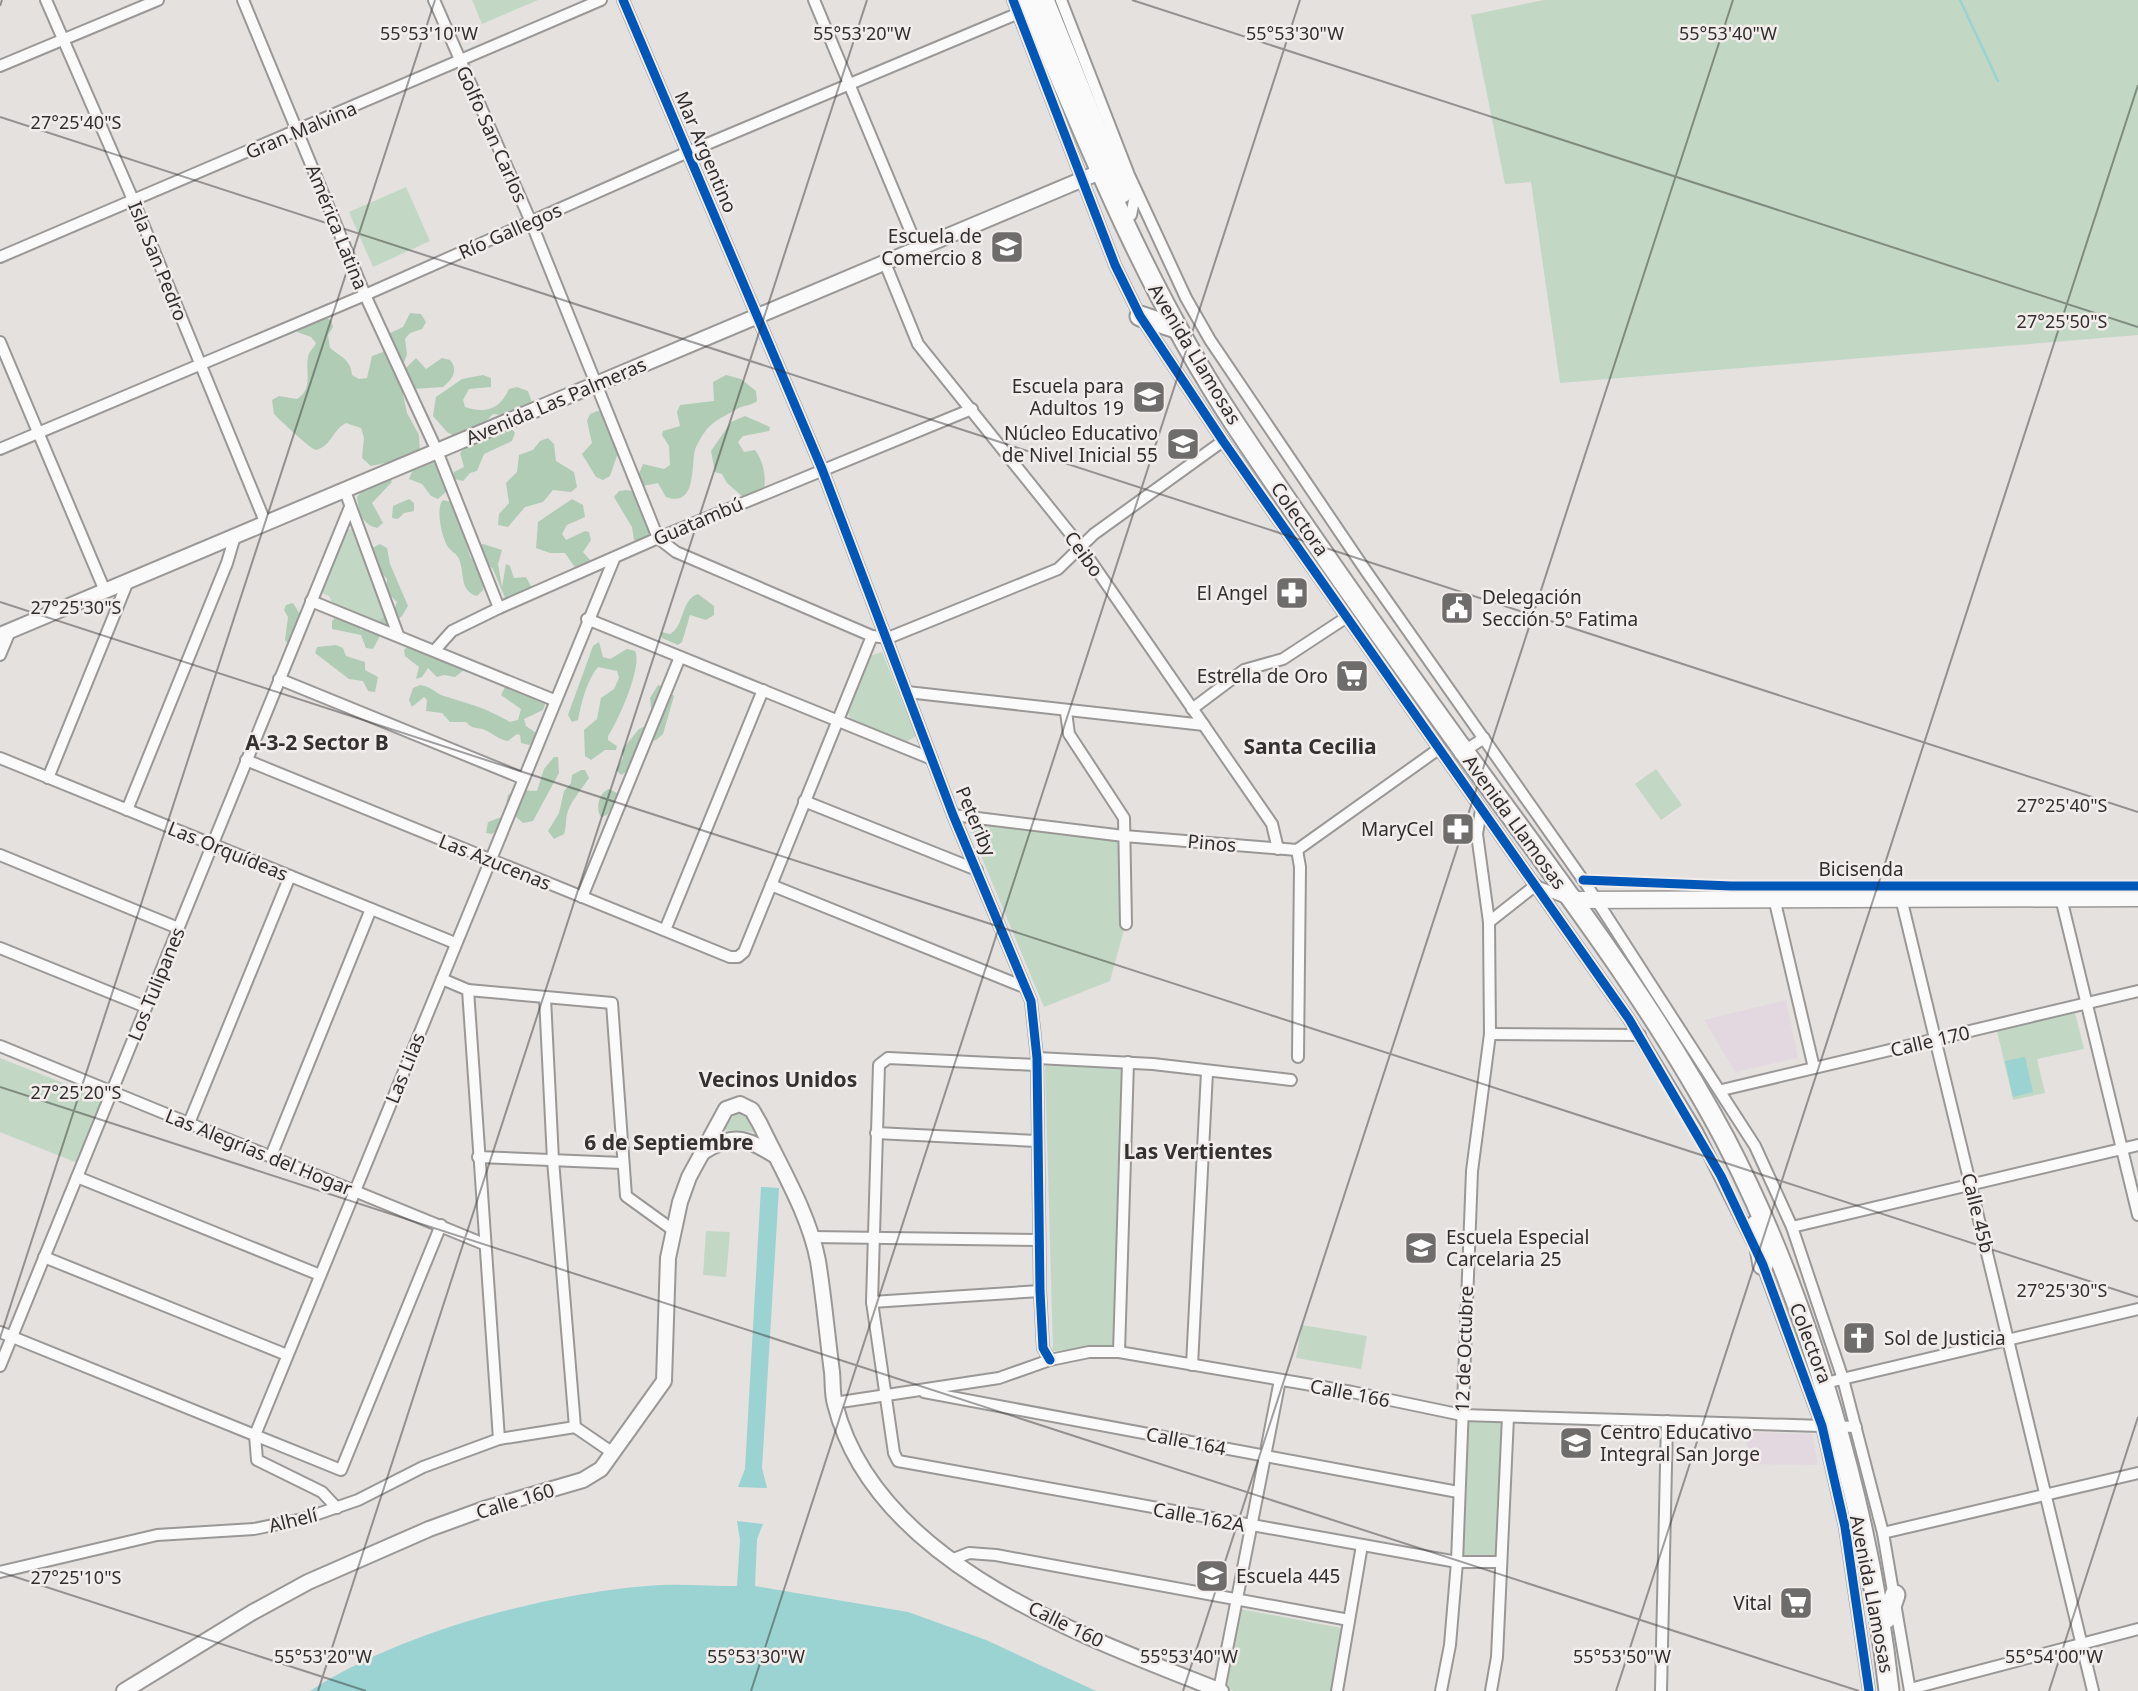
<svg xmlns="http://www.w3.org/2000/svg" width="2138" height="1691" viewBox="0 0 2138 1691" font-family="'Noto Sans',sans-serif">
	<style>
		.industrial { fill: #e4d8e0 }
		.green { fill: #c2d8c4 }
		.forest { fill: #b1ccb5 }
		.water { fill: #9bd2d2 }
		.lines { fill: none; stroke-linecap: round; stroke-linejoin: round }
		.stream { stroke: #9bd2d2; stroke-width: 2.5 }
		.street-casing { stroke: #9a9897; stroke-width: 14 }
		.secondary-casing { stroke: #9a9897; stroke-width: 18 }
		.primary-casing { stroke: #9a9897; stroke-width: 19 }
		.highway-casing { stroke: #9a9897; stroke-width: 23 }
		.street { stroke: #fbfafa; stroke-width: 10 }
		.secondary { stroke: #fbfafa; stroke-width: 14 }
		.primary { stroke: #fbfafa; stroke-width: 16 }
		.highway { stroke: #fbfafa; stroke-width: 19 }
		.cycleway-casing { stroke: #f2edeb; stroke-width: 13 }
		.cycleway { stroke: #0057b8; stroke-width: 9 }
		.ticks { fill: none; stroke: #302e2e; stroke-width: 2; stroke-opacity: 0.45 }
		.labels { text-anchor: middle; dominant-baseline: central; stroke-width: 5; stroke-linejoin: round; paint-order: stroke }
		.street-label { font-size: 19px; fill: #302e2e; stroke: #f2edeb }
		.poi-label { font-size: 19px; fill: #302e2e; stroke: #f2edeb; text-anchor: end }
		.neighbourhood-label { font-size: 21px; font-weight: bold; fill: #353130; stroke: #f2edeb }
		.ticks-label { font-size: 18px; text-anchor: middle; fill: #302e2e; stroke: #f2edeb; stroke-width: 5; stroke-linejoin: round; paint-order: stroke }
	</style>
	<rect width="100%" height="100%" fill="#e4e1df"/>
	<g class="industrial">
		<polygon points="1786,1000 1798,1058 1735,1072 1704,1020"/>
		<polygon points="1747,1432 1812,1434 1818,1465 1746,1464"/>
	</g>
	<g class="green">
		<polygon points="472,0 538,0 482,24"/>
		<polygon points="1544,0 2138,0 2138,335 1560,383 1531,182 1505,184 1471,15"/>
		<polygon points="406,187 430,241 373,267 349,212"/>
		<polygon points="357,528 389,613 382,623 332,602 329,596 320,592 346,530"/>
		<polygon points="882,652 916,736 906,742 851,720 846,709 867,657"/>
		<polygon points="1656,769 1682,805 1661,820 1635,784"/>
		<polygon points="967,822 1126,842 1127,919 1110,981 1044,1007"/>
		<polygon points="2075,1013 2084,1049 2037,1059 2045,1093 2013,1100 1997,1031"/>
		<polygon points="0,1058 106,1100 80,1164 0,1132"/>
		<polygon points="1045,1066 1113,1066 1122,1070 1115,1345 1053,1351"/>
		<polygon points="738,1111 748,1114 756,1132 722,1130"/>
		<polygon points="706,1231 730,1232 726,1277 703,1275"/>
		<polygon points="1302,1325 1367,1336 1361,1369 1296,1358"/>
		<polygon points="1467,1419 1505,1420 1497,1559 1461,1558"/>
		<polygon points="1240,1609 1347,1629 1336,1691 1233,1691 1224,1686"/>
	</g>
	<g class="forest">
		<path d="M410,313l11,1 5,8 -4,7 -12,4 -5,6 2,15 -8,22 8,37 12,22 1,17 -6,5 -43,9 -9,-8 2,-20 -3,-10 -15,-5c-14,7 -14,23 -30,27 -7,-2 -36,-30 -42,-36l-2,-14 7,-4 18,3c17,-11 8,-26 11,-42 1,-6 6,-9 8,-14l-5,-6 -14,-5 2,-8 22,-8 10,4 2,7 -5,8 2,13c11,9 21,12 22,27l7,4 8,-1 5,-22 11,-4 5,-18 15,-7z"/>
		<path d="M416,358l10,11 16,-11 8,2c9,10 2,20 -7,27l-30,2 -9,-19z"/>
		<path d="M483,375l8,3v9l-22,2 -6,11 2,7c21,7 35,2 44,-18l8,-2 11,4 6,17 -18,9 -23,-3 -12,12 -25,11 -9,-5 -14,-16 3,-19 26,-18z"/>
		<path d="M726,375l15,4 15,12 1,10c-6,5 -14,4 -20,8 -22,13 -28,12 -41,38 -6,12 3,62 -30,50l-8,-14 -15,3 -5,-10 5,-12 21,5 6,-4 -1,-19 -7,-11 1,-4 17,-5 -3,-14 3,-7 34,-4 -1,-19z"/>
		<polygon points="597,411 605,412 621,444 610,476 603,480 596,477 582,454 592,443 587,421 590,414"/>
		<path d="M745,416l25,11 -1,4 -26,5 -5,6 6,10 11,-2c9,12 11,27 9,41l-20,7 -17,-15 -5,-9 -7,-2 -4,-21 20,-29z"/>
		<polygon points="512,429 515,433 512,441 484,454 477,471 470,473 463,481 454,479 454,472 464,467 460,453 476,435 498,435"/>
		<polygon points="548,438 554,444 556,461 574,472 577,487 571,492 553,490 543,502 525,507 508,527 498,525 499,514 509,503 506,483 517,472 519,455 533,450 540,441"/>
		<polygon points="434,458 450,488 438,499 431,496 422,484 409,479 413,469"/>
		<path d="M389,475l3,7 -20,21 11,20 -6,5c-16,-4 -18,-17 -20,-31l8,-10z"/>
		<polygon points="627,490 643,494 656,516 647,538 638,542 634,540 632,527 614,497 619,491"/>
		<polygon points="409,499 414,503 414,511 404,513 398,519 392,518 393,506"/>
		<polygon points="572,499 583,505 585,517 567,525 562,534 566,540 585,531 589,532 591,540 583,552 593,563 576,569 565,553 550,553 536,548 538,522"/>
		<path d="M443,500l12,3 15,53 14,23 -1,11 -6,6c-18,-5 -12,-23 -18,-37 -2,-5 -7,-7 -11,-12 -6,-9 -13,-39 -5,-47z"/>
		<polygon points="380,544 387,548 390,564 408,606 402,616 385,629 379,621 394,610 397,602 392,597 385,598 387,579 373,563 372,548"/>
		<polygon points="483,544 502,550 498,564 502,587 506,564 510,566 514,578 526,577 532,588 509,599 505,598 493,569 479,556 479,546"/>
		<path d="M698,594l16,12v9l-8,5 -16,-5 -8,27 -4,3 -16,-7 -1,-6 9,2c15,-8 10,-34 28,-40z"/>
		<polygon points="293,603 301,616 289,645 285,640 288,617 284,610 286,605"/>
		<polygon points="351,611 362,621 360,630 374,628 381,634 373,649 366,648 361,635 332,629 332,621 340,613"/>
		<path d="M599,642l4,15 7,2 17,-10 8,2c8,15 -17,70 -27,85v4l9,6 -1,4h-11l-14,10 -6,-4 -1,-26 13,-11 4,-21 13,-9 5,-11 -2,-7 -19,-4c-11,13 -17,36 -20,53l-6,2 -4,-7 25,-69z"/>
		<polygon points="336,645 343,648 346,656 365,662 365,670 378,677 375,692 368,691 363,681 349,679 315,653 317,647"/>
		<polygon points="408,646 463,666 464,670 455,677 444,675 437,677 428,668 422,677 416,679 419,667 405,656 404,650"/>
		<path d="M420,685c11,1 15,8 24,11 28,9 40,11 66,26l8,-2 3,-11 -20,-14 5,-10 16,9h15l10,5 -4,11 -19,9 2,7 13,9 -3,7 -7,3 -8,-2 -1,-8 -3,-1 -9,7c-10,-2 -13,-6 -21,-10 -9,-5 -13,0 -21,-9h-16l-8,-9 -16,-2 1,-11 -3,-3 -12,10 -3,-7 4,-12z"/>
		<polygon points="658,685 666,687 674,696 663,734 656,740 645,743 630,770 621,775 616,770 623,758 622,750 639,729 649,724 652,716 650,698"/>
		<polygon points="554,757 558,757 559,773 533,821 523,823 515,816 492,834 486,833 488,822 504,816 508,795 517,790 537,791 544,769"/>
		<path d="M581,770h4l4,8c-5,8 -18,23 -21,33 -3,7 -1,15 -4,23l-10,5 -6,-8 11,-18 5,-22 7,-8 1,-8z"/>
		<path d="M609,789l10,5 -12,21 -6,2c-6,-9 -2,-24 8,-28z"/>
	</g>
	<g class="water">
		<polygon points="2025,1057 2033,1092 2013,1097 2005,1061"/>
		<polygon points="761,1187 779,1188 762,1468 767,1488 738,1487 745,1469"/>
		<path d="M737,1521l26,3 -6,15 -2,47 153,26 78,28 110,51h-786c89,-58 230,-96 336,-105 30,-3 61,0 91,0l3,-46z"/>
	</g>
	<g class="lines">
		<polyline class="stream" points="1960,0 1998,81"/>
		<defs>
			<g id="street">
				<polyline points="46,0 134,202 266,524"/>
				<polyline points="243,0 365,295 437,451 499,608"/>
				<polyline points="434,0 531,222 658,538 676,552 872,636 888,638 1058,569 1094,534 1223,441"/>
				<polyline points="623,0 822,469 953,815 1031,1001 1037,1058 1040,1291 1043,1348 1050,1360"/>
				<polyline points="814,0 918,249"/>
				<polyline points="1013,0 1115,265 1140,316 1223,441 1629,1019 1697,1131 1753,1243"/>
				<polyline points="1061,0 1129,175 1186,298 1210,340 1366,571 1588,887 1755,1146 1792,1227 1843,1379 1883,1533 1910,1691"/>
				<polyline points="0,66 158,0"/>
				<polyline points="1131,215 1136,191"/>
				<polyline points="0,257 601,0"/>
				<polyline points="885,263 918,344 1081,547 1272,824 1278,849"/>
				<polyline points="0,342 105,591"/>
				<polyline points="0,449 365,295 688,152 1019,13"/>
				<polyline points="345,491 398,635"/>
				<polyline points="311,601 554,700"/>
				<polyline points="587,619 932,759"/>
				<polyline points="435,650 452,631 499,608 658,538 972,409"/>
				<polyline points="0,655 10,631"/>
				<polyline points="279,679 522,778"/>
				<polyline points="907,692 1204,725"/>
				<polyline points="1192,709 1244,670 1283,659 1347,617"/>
				<polyline points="1066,712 1069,734 1124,818 1126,924"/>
				<polyline points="1460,754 1484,738"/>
				<polyline points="0,758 455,943"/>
				<polyline points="246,760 730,957 738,957 744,952 872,636"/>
				<polyline points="48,778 128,581"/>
				<polyline points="804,801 977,870"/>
				<polyline points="127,810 227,563 235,536"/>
				<polyline points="953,815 1124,836 1297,850 1440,748"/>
				<polyline points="1297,850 1300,867 1298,1057"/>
				<polyline points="0,855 178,928"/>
				<polyline points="771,885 1024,987"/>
				<polyline points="1538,887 1572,900"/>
				<polyline points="582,897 680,657"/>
				<polyline points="1774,898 1814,1068"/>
				<polyline points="1901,898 2093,1691"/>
				<polyline points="2061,898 2138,1215"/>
				<polyline points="1489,922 1536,885"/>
				<polyline points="665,930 763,690"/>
				<polyline points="0,948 146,1007"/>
				<polyline points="442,979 468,990 499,1439"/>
				<polyline points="468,990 612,1003 626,1196 673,1230"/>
				<polyline points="545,998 553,1160 575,1427 613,1453"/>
				<polyline points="1490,1034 1640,1035"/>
				<polyline points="0,1046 484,1244"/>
				<polyline points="1037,1058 1153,1064 1291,1080"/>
				<polyline points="1036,1065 888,1058 879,1065 872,1302 894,1453 898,1461 1457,1562 1501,1562"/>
				<polyline points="1722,1090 2138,991"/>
				<polyline points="189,1123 290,876"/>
				<polyline points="876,1133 1037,1141"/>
				<polyline points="271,1156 371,909"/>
				<polyline points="478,1157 622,1163"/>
				<polyline points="77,1177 320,1275"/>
				<polyline points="1792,1227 2138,1145"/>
				<polyline points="811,1237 1039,1240"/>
				<polyline points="44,1257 287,1355"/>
				<polyline points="1761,1261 1822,1426 1845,1527 1869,1691"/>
				<polyline points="872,1302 1040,1291"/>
				<polyline points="0,1332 341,1470 441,1225"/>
				<polyline points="1119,1352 1128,1062"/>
				<polyline points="1192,1365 1207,1072"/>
				<polyline points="0,1366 350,507"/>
				<polyline points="1821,1384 2138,1309"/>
				<polyline points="924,1392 1458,1492"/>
				<polyline points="834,1403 999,1378 1050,1360 1089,1352 1119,1352 1352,1392 1462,1415 1856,1427"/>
				<polyline points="337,1508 322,1492 257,1460 255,1435 614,559"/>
				<polyline points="1883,1533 2138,1473"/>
				<polyline points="951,1560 969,1553 996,1555 1349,1620"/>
				<polyline points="0,1572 157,1535 254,1529 303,1519 358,1500 423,1467 499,1439 575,1427"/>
				<polyline points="1910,1689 2138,1629"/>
				<polyline points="1219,1690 1280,1380"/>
				<polyline points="1337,1691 1362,1545"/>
				<polyline points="1441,1691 1450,1645 1457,1562 1472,1171 1490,1034 1489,922 1477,834 1481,810"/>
				<polyline points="1491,1691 1497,1657 1508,1417"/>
				<polyline points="1661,1691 1667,1421"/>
			</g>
			<g id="secondary">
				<polyline points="0,635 1107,169"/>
				<path d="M703,1152c31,-19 41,-15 71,3"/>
				<path d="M124,1691l129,-79 55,-30 121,-53 55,-20 99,-29 18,-11 63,-88 4,-123 12,-56 9,-25 37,-68 14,-5 12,6 8,14c21,44 49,90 58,137 6,37 9,74 14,111 1,10 0,22 3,32 40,160 250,233 386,287"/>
			</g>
			<polyline id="primary" points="1573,900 2138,898"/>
			<g id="highway">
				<path d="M1028,0c61,146 119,291 207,424 80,120 164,238 249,355 85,116 173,232 241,360 83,158 145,375 164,552"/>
				<polyline points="1044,0 1122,193"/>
				<polyline points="1140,316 1176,328"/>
				<polyline points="1756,1225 1763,1265"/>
				<polyline points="1887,1618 1895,1595"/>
			</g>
		</defs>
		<use href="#street" class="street-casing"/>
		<use href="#secondary" class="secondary-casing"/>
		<use href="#primary" class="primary-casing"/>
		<use href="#highway" class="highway-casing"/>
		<use href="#street" class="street"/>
		<use href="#secondary" class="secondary"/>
		<use href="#primary" class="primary"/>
		<use href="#highway" class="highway"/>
		<defs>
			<g id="cycleway">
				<polyline points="623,0 822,469 953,815 1031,1001 1037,1058 1040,1291 1043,1348 1050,1360"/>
				<polyline points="1013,0 1115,265 1140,316 1223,441 1629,1019 1721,1176 1763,1265 1822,1426 1845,1527 1869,1691"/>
				<polyline points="1583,880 1731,886 2138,886"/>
			</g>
		</defs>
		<use href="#cycleway" class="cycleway-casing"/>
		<use href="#cycleway" class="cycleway"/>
	</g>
	<path class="ticks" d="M1132,0l1006,327M0,6l2,-6M0,117l2138,695M0,602l2138,695M0,1087l1859,604M0,1338l435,-1338M0,1572l366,119M318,1691l549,-1691M751,1691l549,-1691M1183,1691l550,-1691M1616,1691l522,-1606M2049,1691l89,-274"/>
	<defs>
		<symbol id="school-square" viewBox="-11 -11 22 22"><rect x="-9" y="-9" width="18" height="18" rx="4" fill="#6f6d6c" stroke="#f2edeb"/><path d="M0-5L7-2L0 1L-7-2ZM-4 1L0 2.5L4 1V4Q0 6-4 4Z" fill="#fff"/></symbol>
		<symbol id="pharmacy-square" viewBox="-11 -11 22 22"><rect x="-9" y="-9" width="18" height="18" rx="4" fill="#6f6d6c" stroke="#f2edeb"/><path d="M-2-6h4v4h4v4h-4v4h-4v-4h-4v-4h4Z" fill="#fff"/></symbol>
		<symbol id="civic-square" viewBox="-11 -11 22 22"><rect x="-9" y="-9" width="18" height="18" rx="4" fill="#6f6d6c" stroke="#f2edeb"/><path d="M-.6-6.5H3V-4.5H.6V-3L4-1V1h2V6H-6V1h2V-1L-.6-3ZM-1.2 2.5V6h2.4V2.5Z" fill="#fff"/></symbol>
		<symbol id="supermarket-square" viewBox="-11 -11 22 22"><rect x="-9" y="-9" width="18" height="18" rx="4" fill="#6f6d6c" stroke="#f2edeb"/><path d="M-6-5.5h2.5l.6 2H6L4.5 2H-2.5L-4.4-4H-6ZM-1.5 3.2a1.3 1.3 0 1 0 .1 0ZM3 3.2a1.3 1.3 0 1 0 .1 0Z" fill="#fff"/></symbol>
		<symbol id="church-square" viewBox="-11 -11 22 22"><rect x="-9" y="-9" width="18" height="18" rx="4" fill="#6f6d6c" stroke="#f2edeb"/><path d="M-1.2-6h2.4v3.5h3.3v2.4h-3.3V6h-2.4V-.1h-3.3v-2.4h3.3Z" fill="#fff"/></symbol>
	</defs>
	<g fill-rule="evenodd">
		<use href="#school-square" x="988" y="228" width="38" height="38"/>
		<use href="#school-square" x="1130" y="378" width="38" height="38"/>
		<use href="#school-square" x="1164" y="425" width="38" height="38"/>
		<use href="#pharmacy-square" x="1273" y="574" width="38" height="38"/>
		<use href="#civic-square" x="1438" y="589" width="38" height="38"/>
		<use href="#supermarket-square" x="1333" y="657" width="38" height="38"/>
		<use href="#pharmacy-square" x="1439" y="810" width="38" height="38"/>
		<use href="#school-square" x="1402" y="1229" width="38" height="38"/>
		<use href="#church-square" x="1840" y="1319" width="38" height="38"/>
		<use href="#school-square" x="1557" y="1424" width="38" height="38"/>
		<use href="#school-square" x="1193" y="1557" width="38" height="38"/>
		<use href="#supermarket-square" x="1777" y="1584" width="38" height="38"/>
	</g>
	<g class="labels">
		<g class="street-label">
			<text transform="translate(301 130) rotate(-23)">Gran Malvina</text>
			<text transform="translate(492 134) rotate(66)">Golfo San Carlos</text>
			<text transform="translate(706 152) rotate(67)">Mar Argentino</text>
			<text transform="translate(337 227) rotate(68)">América Latina</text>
			<text transform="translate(510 231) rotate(-24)">Río Gallegos</text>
			<text transform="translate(158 261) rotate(68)">Isla San Pedro</text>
			<text transform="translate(1195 354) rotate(59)">Avenida Llamosas</text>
			<text transform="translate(556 401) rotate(-23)">Avenida Las Palmeras</text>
			<text transform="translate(1300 519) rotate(55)">Colectora</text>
			<text transform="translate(698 521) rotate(-23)">Guatambú</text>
			<text transform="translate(1084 554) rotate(54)">Ceibo</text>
			<text transform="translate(976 821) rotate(67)">Peteriby</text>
			<text transform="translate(1515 822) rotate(54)">Avenida Llamosas</text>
			<text transform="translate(1212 843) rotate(5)">Pinos</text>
			<text transform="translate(228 851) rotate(22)">Las Orquídeas</text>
			<text transform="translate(495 862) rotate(22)">Las Azucenas</text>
			<text x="1861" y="869">Bicisenda</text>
			<text transform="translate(156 984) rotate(-68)">Los Tulipanes</text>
			<text transform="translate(1930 1041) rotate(-13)">Calle 170</text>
			<text transform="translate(405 1068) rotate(-68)">Las Lilas</text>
			<text transform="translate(259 1152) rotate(22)">Las Alegrías del Hogar</text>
			<text transform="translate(1978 1213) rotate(76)">Calle 45b</text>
			<text transform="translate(1811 1343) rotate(69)">Colectora</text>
			<text transform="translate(1464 1349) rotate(-88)">12 de Octubre</text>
			<text transform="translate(1350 1393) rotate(11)">Calle 166</text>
			<text transform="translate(1186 1441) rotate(11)">Calle 164</text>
			<text transform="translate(515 1501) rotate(-17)">Calle 160</text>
			<text transform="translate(1199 1517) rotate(10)">Calle 162A</text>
			<text transform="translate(293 1520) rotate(-14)">Alhelí</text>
			<text transform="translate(1872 1594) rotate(79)">Avenida Llamosas</text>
			<text transform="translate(1066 1624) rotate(26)">Calle 160</text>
		</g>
		<g class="poi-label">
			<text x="982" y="236">Escuela de<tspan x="982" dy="22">Comercio 8</tspan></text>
			<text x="1124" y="386">Escuela para<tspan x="1124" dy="22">Adultos 19</tspan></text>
			<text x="1158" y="433">Núcleo Educativo<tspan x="1158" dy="22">de Nivel Inicial 55</tspan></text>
			<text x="1268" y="593">El Angel</text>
			<text x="1482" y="597" text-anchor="start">Delegación<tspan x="1482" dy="22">Sección 5º Fatima</tspan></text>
			<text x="1328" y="676">Estrella de Oro</text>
			<text x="1434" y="829">MaryCel</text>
			<text x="1446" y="1237" text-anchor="start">Escuela Especial<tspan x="1446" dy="22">Carcelaria 25</tspan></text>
			<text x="1884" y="1338" text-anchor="start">Sol de Justicia</text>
			<text x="1600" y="1432" text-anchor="start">Centro Educativo<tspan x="1600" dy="22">Integral San Jorge</tspan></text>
			<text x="1236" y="1576" text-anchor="start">Escuela 445</text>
			<text x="1772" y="1603">Vital</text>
		</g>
		<g class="neighbourhood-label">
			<text x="317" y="742">A-3-2 Sector B</text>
			<text x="1310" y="746">Santa Cecilia</text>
			<text x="778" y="1079">Vecinos Unidos</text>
			<text x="669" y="1142">6 de Septiembre</text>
			<text x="1198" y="1151">Las Vertientes</text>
		</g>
	</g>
	<g class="ticks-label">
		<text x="429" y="40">55°53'10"W</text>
		<text x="862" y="40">55°53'20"W</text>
		<text x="1295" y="40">55°53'30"W</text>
		<text x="1728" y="40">55°53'40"W</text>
		<text x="76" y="129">27°25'40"S</text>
		<text x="2062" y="328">27°25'50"S</text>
		<text x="76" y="614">27°25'30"S</text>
		<text x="2062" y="812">27°25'40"S</text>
		<text x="76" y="1099">27°25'20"S</text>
		<text x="2062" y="1297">27°25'30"S</text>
		<text x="76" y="1584">27°25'10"S</text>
		<text x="323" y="1663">55°53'20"W</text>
		<text x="756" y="1663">55°53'30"W</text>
		<text x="1189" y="1663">55°53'40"W</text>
		<text x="1622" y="1663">55°53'50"W</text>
		<text x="2054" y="1663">55°54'00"W</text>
	</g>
</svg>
